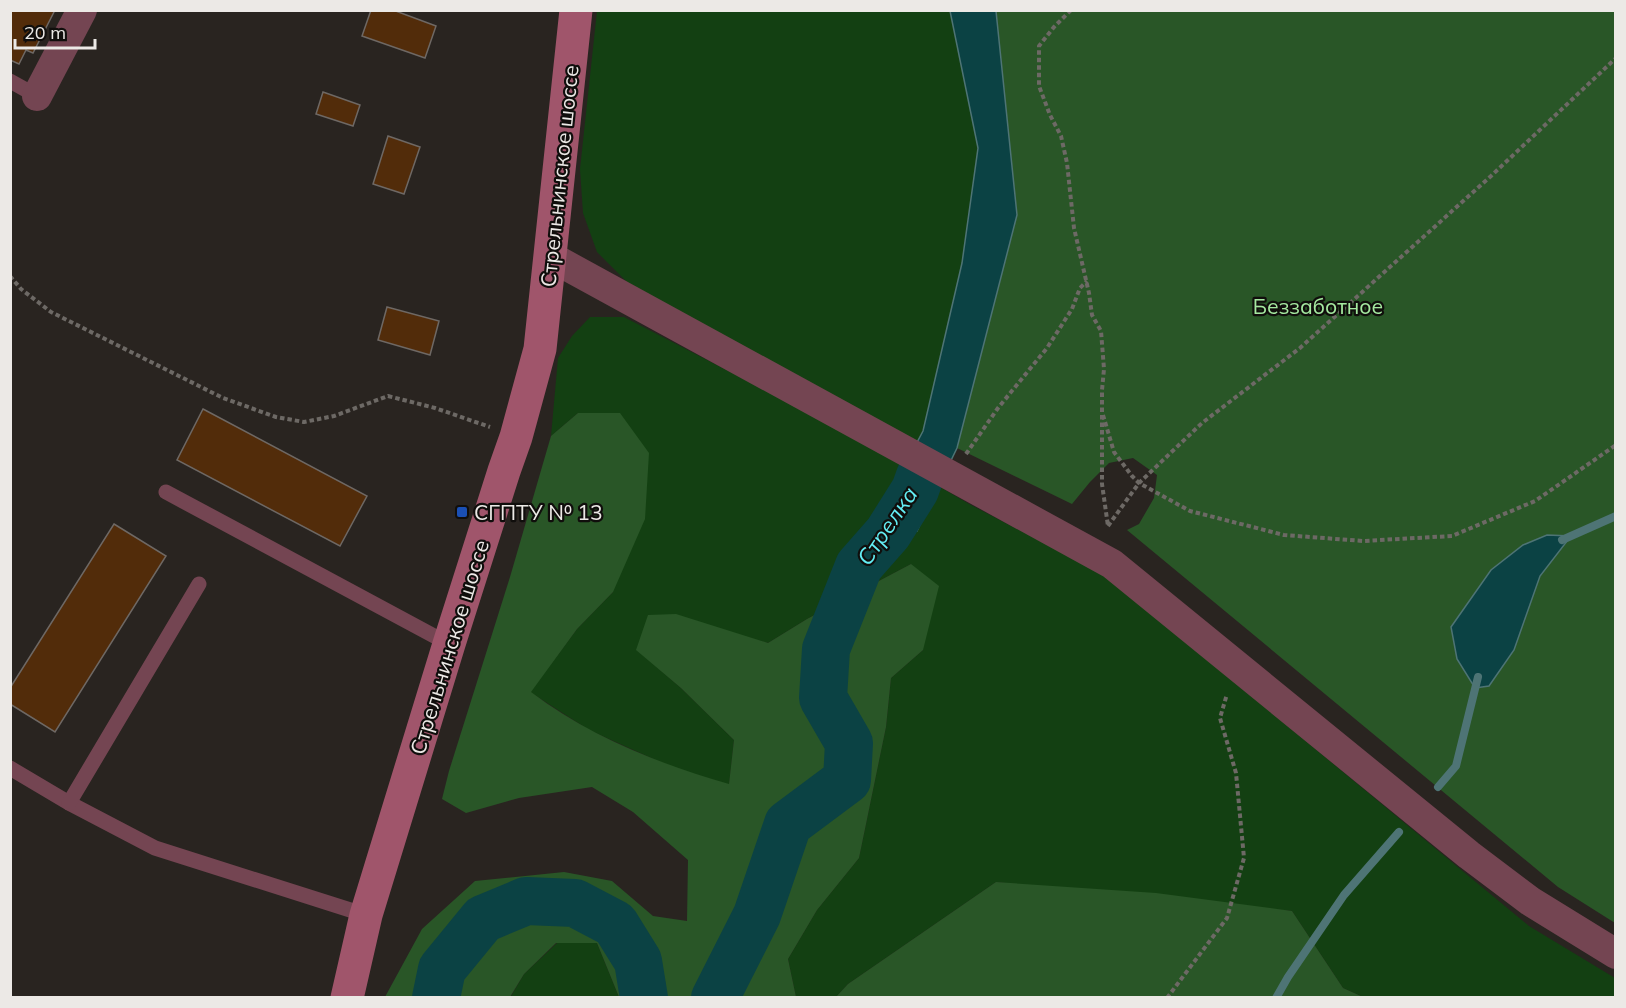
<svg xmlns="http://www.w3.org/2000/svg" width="1626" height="1008" viewBox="0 0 1626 1008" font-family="Mulish,sans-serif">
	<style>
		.green { fill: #134012 }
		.forest { fill: #295627; fill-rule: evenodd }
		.water { fill: #0b4244; stroke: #4e7475; stroke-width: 1.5 }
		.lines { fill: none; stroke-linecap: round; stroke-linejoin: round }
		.stream { stroke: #4e7475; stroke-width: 8 }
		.river { stroke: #0b4244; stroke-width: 48 }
		.building { fill: #522c0a; stroke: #6e6864; stroke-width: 1.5 }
		.path { stroke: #6d6965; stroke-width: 4; stroke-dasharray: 4.5 3; stroke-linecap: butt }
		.lane { stroke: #744552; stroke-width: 15 }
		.street { stroke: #744552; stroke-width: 30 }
		.secondary { stroke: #a0556b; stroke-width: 33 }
		.transit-dot { fill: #1a4fb4; stroke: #100e0c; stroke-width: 2 }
		.labels { text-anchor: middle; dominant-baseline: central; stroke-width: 4.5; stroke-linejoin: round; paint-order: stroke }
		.street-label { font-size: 21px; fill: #ece9e6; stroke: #100e0c }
		.park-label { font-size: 21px; fill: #a5e9a0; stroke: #100e0c }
		.poi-label { font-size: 21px; fill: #ece9e6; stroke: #100e0c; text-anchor: start }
		.water-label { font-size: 22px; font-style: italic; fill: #63eef4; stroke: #100e0c }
	</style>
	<rect width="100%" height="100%" fill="#292420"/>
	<g class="green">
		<polygon points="597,11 950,11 978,148 962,263 923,431 916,444 627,282 597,252 583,213 580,169"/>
		<polygon points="590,317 624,317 852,435 969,504 1104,574 1529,926 1615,978 1615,997 1363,997 1343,988 1292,911 996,882 848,984 836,997 796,997 788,959 817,910 859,858 886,727 891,678 923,650 911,564 807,619 768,643 749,638 637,650 681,688 734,740 729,785 669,766 589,730 530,692 577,629 613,592 578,413 551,436 558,358 572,336"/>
		<polygon points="557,943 597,943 619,997 510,998 524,974"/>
	</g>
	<g class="forest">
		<path d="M996,11h619v912l-57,-36 -431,-357 12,-6 15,-26 3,-23 -24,-17 -24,5 -19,19 -18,22 -115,-56 60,-233zM1547,535l23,2 -30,39z"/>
		<path d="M578,413h42l29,40 -4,66 -32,73 -36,37 -46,63c58,44 128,72 198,92l5,-44 -53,-52 -45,-38 12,-35 28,-1 92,29 39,-24 104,-55 28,22 -16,64 -32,28 -5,49 -27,131 -42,52 -29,49 8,38h-177l-22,-54h-41l-32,31 -14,23h-125l37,-68 53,-48 89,-9 48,9 41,35 34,5 1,-61 -55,-48 -41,-25 -73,11 -53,15 -24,-14 7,-28 61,-194 41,-141z"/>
		<polygon points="996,882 1156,893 1292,911 1343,988 1363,997 836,997 848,984"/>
	</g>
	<g class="water">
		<polygon points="950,11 996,11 1017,215 957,448 917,531 888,533 896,482 923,431 962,263 978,148"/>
		<polygon points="1547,535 1571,536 1540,576 1514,650 1489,686 1475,688 1457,659 1451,627 1491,570 1523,545"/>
	</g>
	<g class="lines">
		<g class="stream">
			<polyline points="1562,540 1616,516"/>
			<polyline points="1438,787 1456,766 1478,677"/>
			<polyline points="1276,998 1288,977 1344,895 1399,832"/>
		</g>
		<g class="river">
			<polyline points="436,998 442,969 483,919 526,901 575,903 615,924 638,961 644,998"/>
			<polyline points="715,998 757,915 788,824 847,780 849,743 823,698 826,649 859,566 888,533 915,490 920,476"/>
		</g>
	</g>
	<g class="building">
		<polygon points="10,10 55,10 33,53 26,50 19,64 10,60"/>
		<polygon points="371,10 393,10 436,26 425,58 362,36"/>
		<polygon points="323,92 360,105 353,126 316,114"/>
		<polygon points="388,136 420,147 404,194 373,184"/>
		<polygon points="387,307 439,321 430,355 378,340"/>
		<polygon points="203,409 367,496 340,546 177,460"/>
		<polygon points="114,524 166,556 55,732 10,704 10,688"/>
	</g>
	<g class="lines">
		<g class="path">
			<polyline points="1071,10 1054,27 1039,46 1039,86 1050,115 1061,136 1067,163 1074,228 1089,293 1092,315 1101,331 1104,369 1102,390 1102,484 1108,526"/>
			<polyline points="10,276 21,289 51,312 223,398 276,417 304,422 334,416 388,396 435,408 490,427"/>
			<polyline points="1103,415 1114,452 1132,476 1139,483 1190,511 1284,535 1363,541 1452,536 1535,501 1616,445"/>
			<polyline points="966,454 998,408 1047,348 1072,309 1080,288 1087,281"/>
			<polyline points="1108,526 1139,483 1202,423 1300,348 1491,176 1616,58"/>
			<polyline points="1167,998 1227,918 1244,858 1236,773 1220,718 1227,694"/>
		</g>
		<g class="lane">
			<polyline points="10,81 37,96"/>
			<polyline points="166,492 449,644"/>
			<polyline points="10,768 69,803 155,848 366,915"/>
			<polyline points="69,803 199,584"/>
		</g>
		<g class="street">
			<polyline points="37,96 82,10"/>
			<polyline points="551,257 1112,564 1469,855 1530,901 1616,954"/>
		</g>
		<polyline class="secondary" points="347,998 366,915 449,644 504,471 516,437 540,349 576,10"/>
	</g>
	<rect class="transit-dot" x="456" y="506" width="12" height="12" rx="3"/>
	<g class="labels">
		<g class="street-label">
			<text transform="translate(559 176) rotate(-84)">Стрельнинское шоссе</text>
			<text transform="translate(449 647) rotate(-73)">Стрельнинское шоссе</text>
		</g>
		<g class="park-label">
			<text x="1318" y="306">Беззаботное</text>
		</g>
		<g class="poi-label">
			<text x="474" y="512">СГПТУ N⁰ 13</text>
		</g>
		<g class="water-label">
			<text transform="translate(887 526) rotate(-56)">Стрелка</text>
		</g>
	</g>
	<rect width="1626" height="1008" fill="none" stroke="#ece9e6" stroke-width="24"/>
	<path d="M15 39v9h80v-9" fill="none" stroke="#ece9e6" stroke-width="3"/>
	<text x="24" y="39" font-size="18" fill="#ece9e6" stroke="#100e0c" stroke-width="4.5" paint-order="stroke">20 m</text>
</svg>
